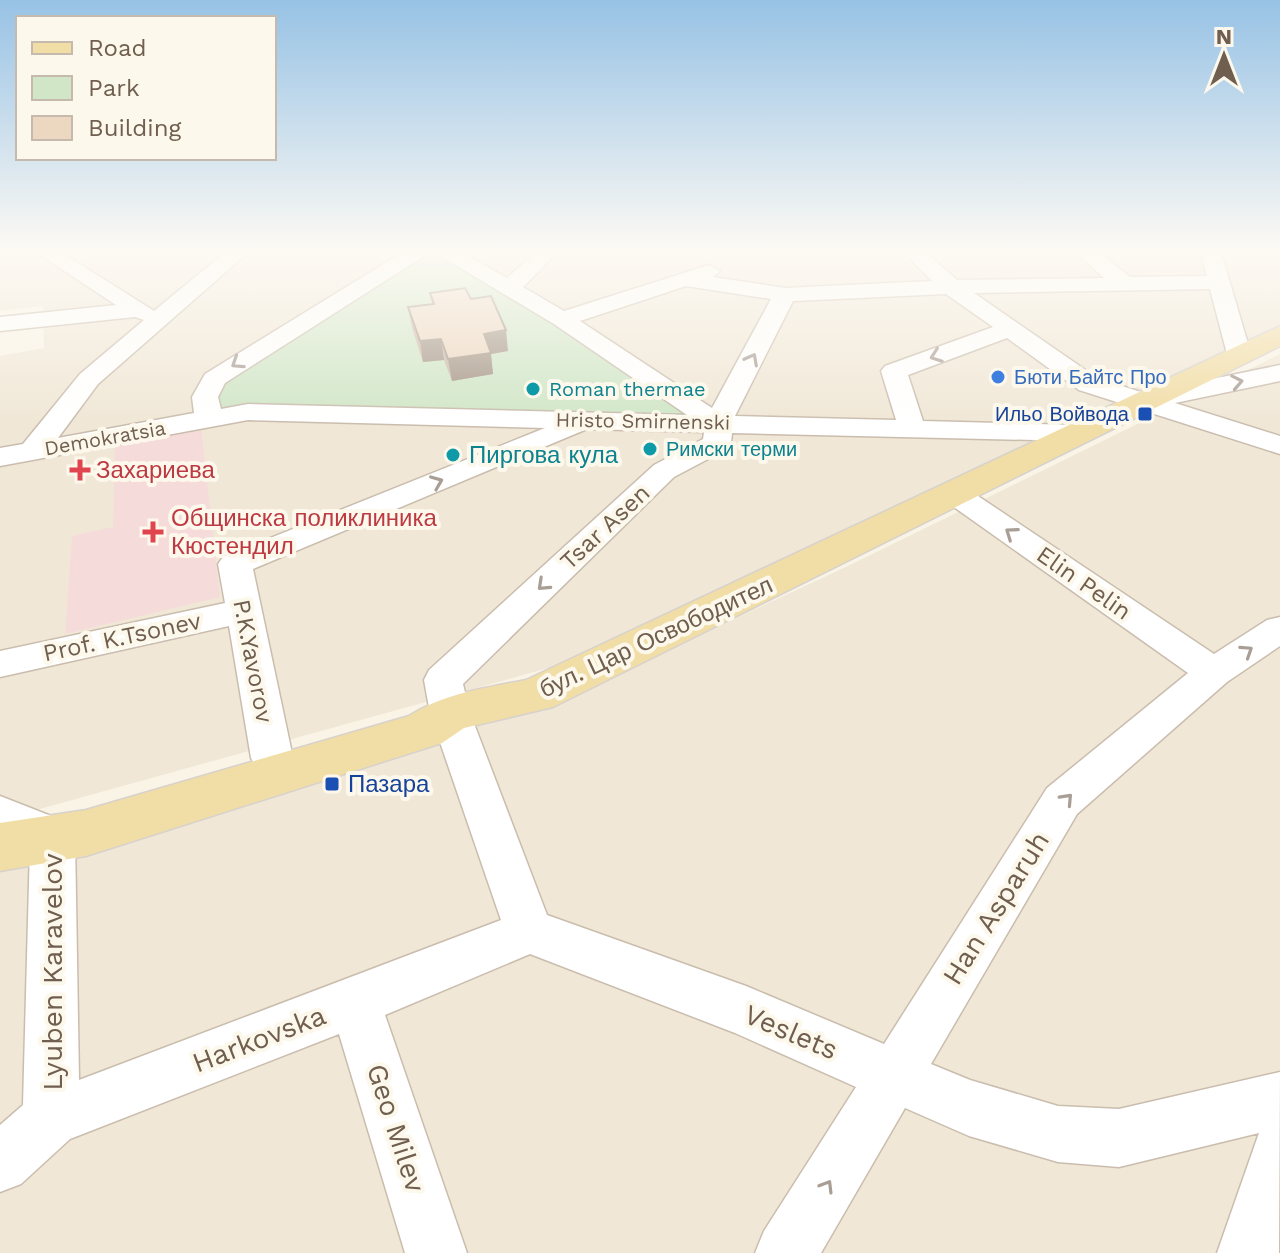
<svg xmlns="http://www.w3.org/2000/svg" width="1280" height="1253" viewBox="0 0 1280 1253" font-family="'Work Sans',sans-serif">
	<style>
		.residential { fill: #f0e7d6 }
		.medical { fill: #f6dbdb }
		.green { fill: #d0e6c7 }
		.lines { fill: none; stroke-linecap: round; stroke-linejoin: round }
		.minor-casing { stroke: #cabdae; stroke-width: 3 }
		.major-casing { stroke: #d7d2cd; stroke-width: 3 }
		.minor { fill: #fff; fill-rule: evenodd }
		.major { fill: #f1dda6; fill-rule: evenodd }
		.wall { fill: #cbb9a6 }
		.shaded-wall { fill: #a59687 }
		.building { fill: #ecd7c1; stroke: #a59687; stroke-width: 2 }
		.oneway { stroke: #a99e95 }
		.shop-dot { fill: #3f7fe0; stroke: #fdf8ec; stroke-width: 3 }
		.culture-dot { fill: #0f9aa8; stroke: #fdf8ec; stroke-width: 3 }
		.transit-dot { fill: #1a4fb4; stroke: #fdf8ec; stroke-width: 3 }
		.health-dot { fill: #e0444e; stroke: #fdf8ec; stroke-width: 3 }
		.labels { text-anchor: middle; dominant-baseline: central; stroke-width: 8; stroke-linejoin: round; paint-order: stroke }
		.far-shop-label { font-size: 20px; fill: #366cbe; stroke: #fdf8ec; text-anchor: start }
		.far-culture-label { font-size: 20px; fill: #0d838f; stroke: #fdf8ec; text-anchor: start }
		.far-transit-label { font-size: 20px; fill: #164399; stroke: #fdf8ec; text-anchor: end }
		.far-street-label { font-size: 20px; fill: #705e4e; stroke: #fdf8ec }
		.culture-label { font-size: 24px; fill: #0d838f; stroke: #fdf8ec; text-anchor: start }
		.health-label { font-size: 24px; fill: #be3a42; stroke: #fdf8ec; text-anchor: start }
		.street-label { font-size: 24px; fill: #705e4e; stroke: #fdf8ec }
		.transit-label { font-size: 24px; fill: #164399; stroke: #fdf8ec; text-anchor: start }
		.near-street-label { font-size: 28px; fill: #705e4e; stroke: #fdf8ec }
	</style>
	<rect width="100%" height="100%" fill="#faf4e7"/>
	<g class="residential">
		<polygon points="18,249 1280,249 1280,326 570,662 0,820 0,356 44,348 43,306 0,311 0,254"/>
		<polygon points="1280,354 1280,1253 0,1253 0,868 723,624 850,565"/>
	</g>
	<polygon class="medical" points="201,427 220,597 65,634 72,536 113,527 115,443"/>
	<polygon class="green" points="423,249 441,249 718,423 209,419 214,379"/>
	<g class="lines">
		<defs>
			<g id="minor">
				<polygon points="0,249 16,249 0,257"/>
				<path d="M31,249h25l98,62 75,-62h23l-154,135 -40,54 136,-25 -2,-16 13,-23 203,-125h48l51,29 32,-29h22l-38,38 41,24 145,-46 11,6 -7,6 72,11 147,-7 -32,-32h22l35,31 147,-2 -32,-29h23l35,28 77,-1 -7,-27h20l31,105 -3,5h-18l-3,-5 -17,-65 -236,4 123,85 47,15 136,-28v16l-105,22 105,33v18l-201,-64 -72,-52 -99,37 15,46 154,4 10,2 4,6 -4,6 -10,2 -345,-8 -1,10 -4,6 -53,28 -211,207 7,29 77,202 199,71 138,58 163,-256 141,-115 -244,-173 -4,-6 4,-6 11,-3 11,3 248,166 53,-34 13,-3v29l-53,36 -150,132 -146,250 39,16 88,26 61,3 161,-37 -1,181h-62l42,-120 -140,34 -61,-5 -89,-26 -64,-28 -84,145h-66l9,-22 92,-144 -121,-54 -205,-79 -145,61 82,238h-62l-66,-219 -269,105 -49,45 -21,8v-67l23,-20 7,-259 -30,-13v-37l69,27 6,13 4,244 422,-160 -71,-207 -6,-33 5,-10 225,-205 49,-26 1,-7 -117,-3 -334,140 40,189 -6,11 -15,5 -15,-5 -6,-11 -22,-132 -229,51v-26l225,-48 -7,-39 5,-7 322,-129 -297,-8 -248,46v-18l23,-4 57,-70 64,-54 -9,-3 -135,14v-14l116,-12zM432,251l122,73 133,91 -439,-11 -27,5 -3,-12 7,-14zM686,286l85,13 -59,109 -132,-87zM946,294l47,33 -108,39 -4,5 15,49 -161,-4 58,-115z"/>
			</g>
			<path id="major" d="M1280,326v20l-727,361 -89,21 -22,15 -356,113 -86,15v-48l86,-13 323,-94c36,-23 75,-28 117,-36z"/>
		</defs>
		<use href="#minor" class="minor-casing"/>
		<use href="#major" class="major-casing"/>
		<use href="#minor" class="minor"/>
		<use href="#major" class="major"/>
	</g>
	<polygon class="wall" points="430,293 471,299 508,351 491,354 493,374 452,381 444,360 423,362 412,328 408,307 432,304"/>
	<g class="shaded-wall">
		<polygon points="506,330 508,351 491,354 493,374 452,381 448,359 484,334"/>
		<polygon points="441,339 444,360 423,362 420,341"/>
	</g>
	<polygon class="building" points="465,288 471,299 491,296 506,330 484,334 491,353 448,359 441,339 420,341 408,307 434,304 430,293"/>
	<defs><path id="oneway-chevron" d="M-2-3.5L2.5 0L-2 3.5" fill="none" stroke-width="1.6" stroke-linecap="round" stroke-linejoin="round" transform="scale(2)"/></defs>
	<g class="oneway">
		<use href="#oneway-chevron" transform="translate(936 356) rotate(160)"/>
		<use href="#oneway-chevron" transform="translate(752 359) rotate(-62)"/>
		<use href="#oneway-chevron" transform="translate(237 363) rotate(147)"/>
		<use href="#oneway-chevron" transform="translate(1237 382) rotate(-11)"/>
		<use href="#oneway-chevron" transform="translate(437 482) rotate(-22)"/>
		<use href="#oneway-chevron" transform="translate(1011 533) rotate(-145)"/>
		<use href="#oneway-chevron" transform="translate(543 585) rotate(137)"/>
		<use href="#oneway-chevron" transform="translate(1247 651) rotate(-33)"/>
		<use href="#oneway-chevron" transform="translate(1067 799) rotate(-47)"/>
		<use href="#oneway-chevron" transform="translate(827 1186) rotate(-59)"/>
	</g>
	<linearGradient id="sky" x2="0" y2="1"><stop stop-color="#97c2e5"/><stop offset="0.59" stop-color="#fdfaf4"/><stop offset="1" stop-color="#fdfaf4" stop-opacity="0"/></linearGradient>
	<rect width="1280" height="425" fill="url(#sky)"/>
	<circle class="shop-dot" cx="998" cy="377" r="8"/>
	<g class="culture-dot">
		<circle cx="533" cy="389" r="8"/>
		<circle cx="650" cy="449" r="8"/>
		<circle cx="453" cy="455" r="8"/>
	</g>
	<g class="transit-dot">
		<rect x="1137" y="406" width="16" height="16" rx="4"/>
		<rect x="324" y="776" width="16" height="16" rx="4"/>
	</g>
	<g class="health-dot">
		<path d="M76 458h8v8h8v8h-8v8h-8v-8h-8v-8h8z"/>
		<path d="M149 520h8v8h8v8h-8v8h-8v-8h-8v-8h8z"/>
	</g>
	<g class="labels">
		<g class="far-shop-label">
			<text x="1014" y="377">Бюти Байтс Про</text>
		</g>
		<g class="far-culture-label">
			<text x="549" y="389">Roman thermae</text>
			<text x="666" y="449">Римски терми</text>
		</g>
		<g class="far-transit-label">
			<text x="1129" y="414">Ильо Войвода</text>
		</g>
		<g class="far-street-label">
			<text transform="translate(643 421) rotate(1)">Hristo Smirnenski</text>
			<text transform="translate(105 438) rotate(-10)">Demokratsia</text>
		</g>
		<g class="culture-label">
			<text x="469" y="455">Пиргова кула</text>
		</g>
		<g class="health-label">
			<text x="96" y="470">Захариева</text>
			<text x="171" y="518">Общинска поликлиника<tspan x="171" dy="28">Кюстендил</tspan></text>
		</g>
		<g class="street-label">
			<text transform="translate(605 527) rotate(-43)">Tsar Asen</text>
			<text transform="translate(1084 583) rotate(35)">Elin Pelin</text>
			<text transform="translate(122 637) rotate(-12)">Prof. K.Tsonev</text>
			<text transform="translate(656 637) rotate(-25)">бул. Цар Освободител</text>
			<text transform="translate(253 661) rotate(79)">P.K.Yavorov</text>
		</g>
		<g class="transit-label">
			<text x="348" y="784">Пазара</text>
		</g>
		<g class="near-street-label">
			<text transform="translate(996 908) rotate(-58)">Han Asparuh</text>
			<text transform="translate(52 972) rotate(-90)">Lyuben Karavelov</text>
			<text transform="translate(791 1032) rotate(23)">Veslets</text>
			<text transform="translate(259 1039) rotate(-21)">Harkovska</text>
			<text transform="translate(396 1128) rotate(72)">Geo Milev</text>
		</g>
	</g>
	<rect x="16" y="16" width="260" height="144" fill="#fdf8ec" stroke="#c5baad" stroke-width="2"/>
	<rect x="32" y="42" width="40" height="12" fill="#f1dda6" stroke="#c5baad" stroke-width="2"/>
	<text x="88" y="56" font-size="24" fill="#705e4e">Road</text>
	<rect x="32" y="76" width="40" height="24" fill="#d0e6c7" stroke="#c5baad" stroke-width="2"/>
	<text x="88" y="96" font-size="24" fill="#705e4e">Park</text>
	<rect x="32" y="116" width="40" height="24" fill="#ecd7c1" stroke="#c5baad" stroke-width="2"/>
	<text x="88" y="136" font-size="24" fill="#705e4e">Building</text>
	<g transform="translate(1224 56)" stroke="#fdf8ec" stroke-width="6" paint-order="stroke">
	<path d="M0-6L14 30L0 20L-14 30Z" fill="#705e4e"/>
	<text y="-12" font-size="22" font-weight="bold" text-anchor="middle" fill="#705e4e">N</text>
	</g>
</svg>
